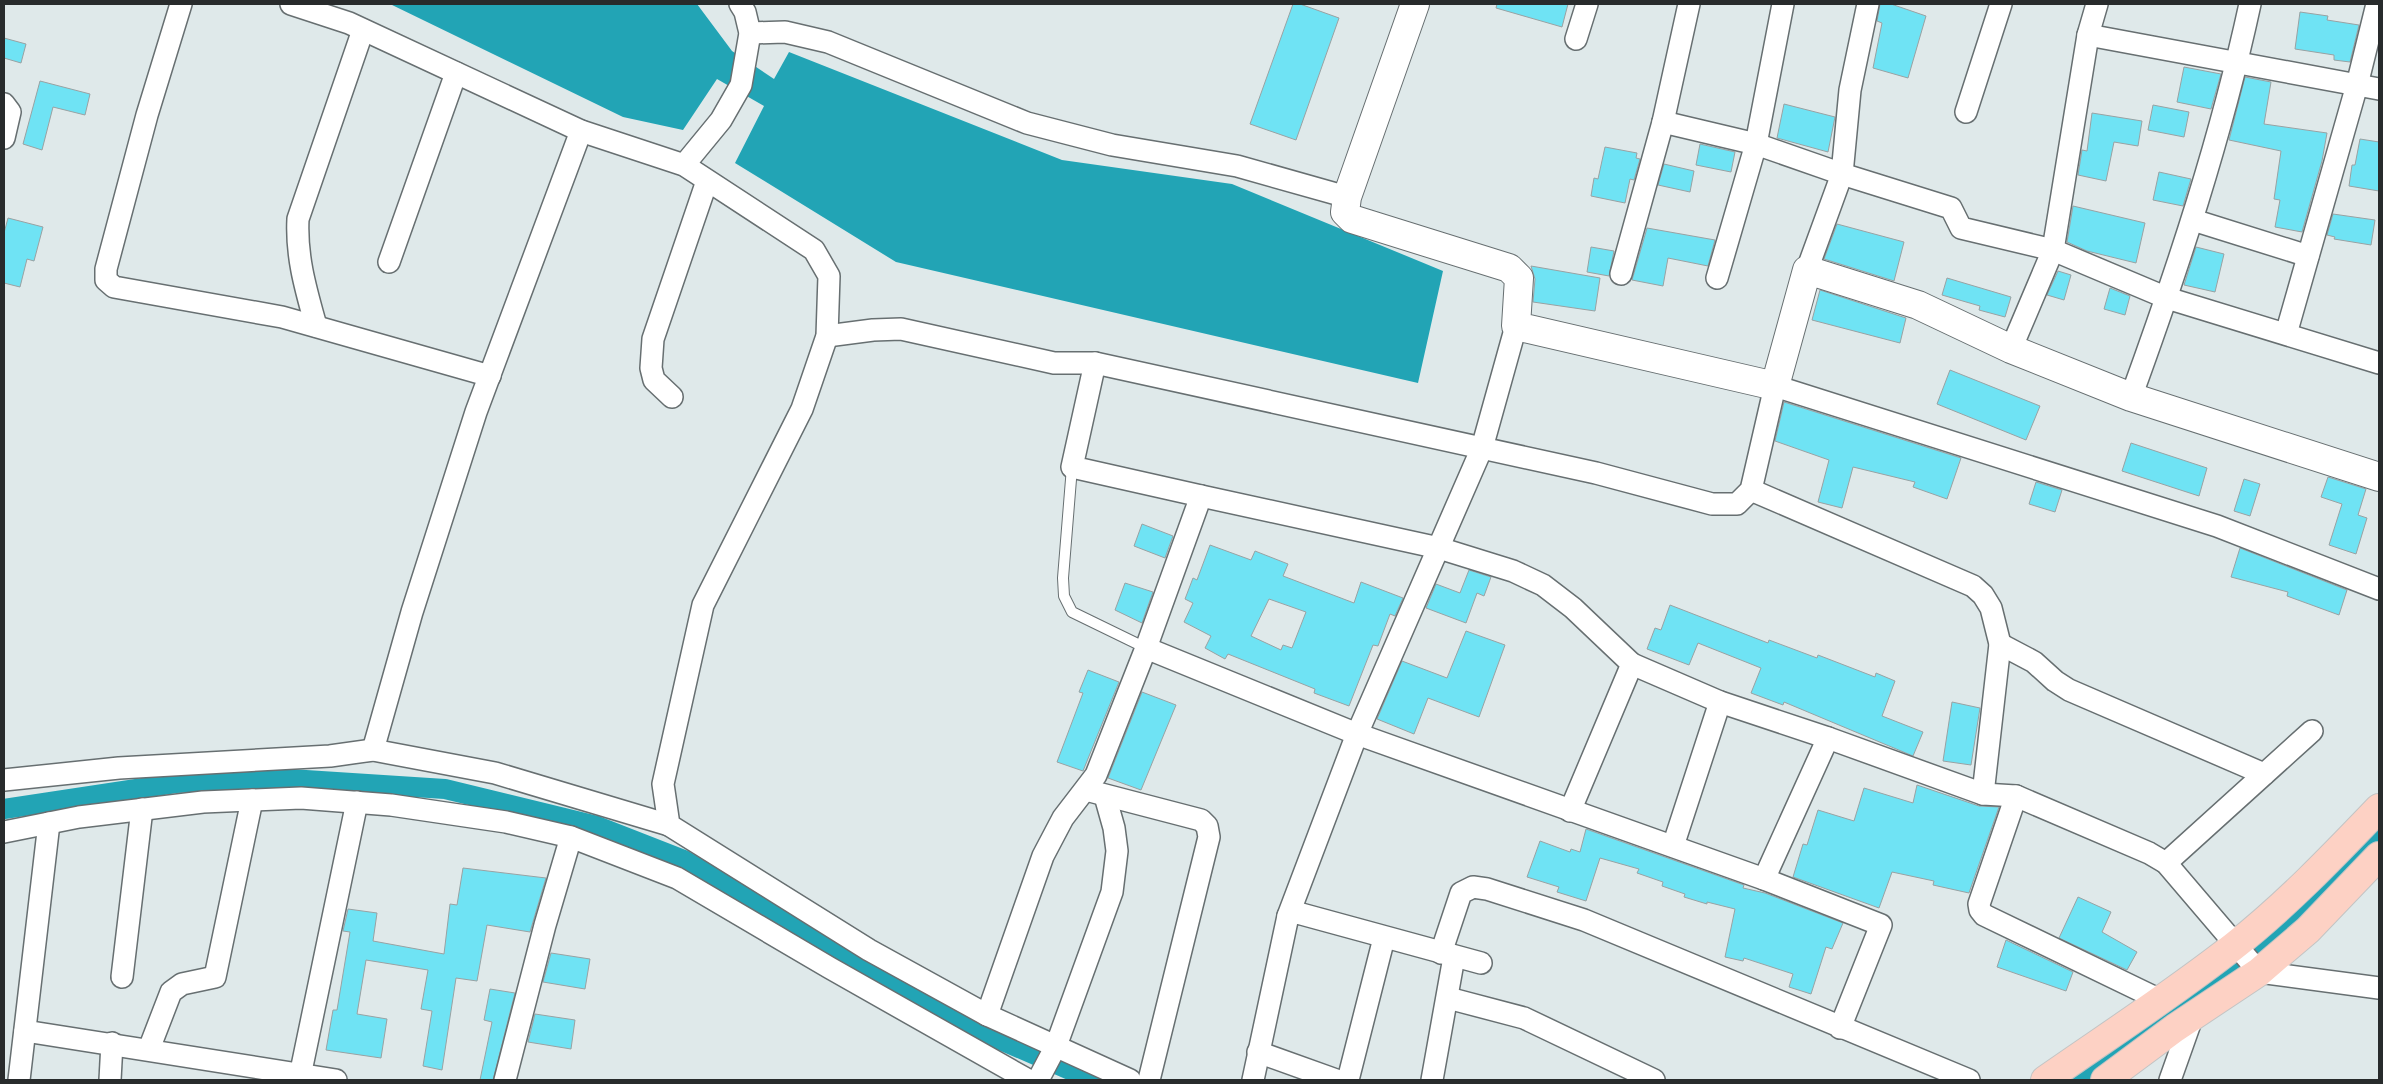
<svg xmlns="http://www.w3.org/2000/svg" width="2383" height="1084" viewBox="0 0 2383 1084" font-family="Helvetica,sans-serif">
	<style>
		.water { fill: #22a4b5 }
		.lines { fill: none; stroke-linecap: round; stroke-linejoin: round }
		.canal { stroke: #22a4b5; stroke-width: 20 }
		.building { fill: #6fe3f4; stroke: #99a2a3; fill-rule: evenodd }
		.lane-casing { stroke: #676f71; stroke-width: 12 }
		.street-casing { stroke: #676f71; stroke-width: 24 }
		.secondary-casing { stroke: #676f71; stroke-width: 30 }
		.primary-casing { stroke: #c3c4c4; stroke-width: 30 }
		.lane { stroke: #fff; stroke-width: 10 }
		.street { stroke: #fff; stroke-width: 21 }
		.secondary { stroke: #fff; stroke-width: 28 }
		.primary { stroke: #fdd1c4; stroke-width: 28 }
	</style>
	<rect width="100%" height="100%" fill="#dfe9ea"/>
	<polygon class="water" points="390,4 697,4 732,51 774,79 789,52 1062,160 1232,184 1443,271 1418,383 896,262 735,163 764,106 717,79 683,130 623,117"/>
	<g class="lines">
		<g class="canal">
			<polyline points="4,809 176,783 290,779 445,789 597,826 684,860 959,1022 1093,1080"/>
			<polyline points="2075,1080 2236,967 2297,917 2379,837"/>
		</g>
	</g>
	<g class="building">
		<polygon points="1293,4 1300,4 1339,18 1296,140 1250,124"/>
		<polygon points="1497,4 1568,4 1562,27 1496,8"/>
		<polygon points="1880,4 1891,4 1926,16 1908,78 1873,68 1882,23 1877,21"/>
		<polygon points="2300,12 2328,16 2327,20 2359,25 2350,62 2334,60 2334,55 2295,49"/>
		<polygon points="4,38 26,44 21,63 4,58"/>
		<polygon points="2184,67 2221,74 2211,109 2177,102"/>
		<polygon points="2245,77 2271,82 2264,124 2327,133 2322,161 2302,232 2275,227 2280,200 2274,199 2281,151 2229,140"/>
		<polygon points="40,81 90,94 85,115 53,107 42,150 23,144"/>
		<polygon points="1784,104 1835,117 1828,152 1777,138"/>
		<polygon points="2153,105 2189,112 2184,137 2148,130"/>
		<polygon points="2092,113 2142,121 2138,146 2114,142 2106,181 2078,175 2082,150 2087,151"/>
		<polygon points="2360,139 2379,142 2379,191 2349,186 2352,165 2355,165"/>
		<polygon points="1700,144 1735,152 1731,172 1696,165"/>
		<polygon points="1605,147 1637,153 1636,158 1640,159 1634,180 1630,179 1625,203 1591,196 1594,178 1598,179"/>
		<polygon points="1664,164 1694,171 1690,192 1658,185"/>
		<polygon points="2159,172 2191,179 2183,206 2153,200"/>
		<polygon points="2073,206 2145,223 2136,263 2087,251 2067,242"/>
		<polygon points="2333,214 2375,220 2371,245 2334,239 2335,237 2327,235"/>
		<polygon points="8,218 43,227 34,261 27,259 20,287 4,283 4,233"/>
		<polygon points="1837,224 1904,242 1894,281 1824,259"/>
		<polygon points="1647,228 1715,240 1708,266 1668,258 1663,286 1632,280"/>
		<polygon points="1591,247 1614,251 1609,276 1587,272"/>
		<polygon points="2196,247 2224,254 2215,292 2184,285"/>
		<polygon points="1531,266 1600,278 1595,311 1533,302 1535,279"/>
		<polygon points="2058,271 2071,275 2064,300 2047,295"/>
		<polygon points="1947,278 2011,297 2005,317 1979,310 1980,306 1942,295"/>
		<polygon points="2110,288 2130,296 2125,315 2104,309"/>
		<polygon points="1820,290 1906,318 1900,343 1812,320"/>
		<polygon points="1950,370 2040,406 2026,440 1937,404"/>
		<polygon points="1784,402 1961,458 1947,499 1913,487 1915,482 1853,467 1842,508 1818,502 1829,460 1775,441"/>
		<polygon points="2131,443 2207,468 2199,496 2122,471"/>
		<polygon points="2328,477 2366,489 2358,515 2367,518 2356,554 2329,545 2342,504 2321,497"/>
		<polygon points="2244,479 2260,484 2250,516 2234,511"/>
		<polygon points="2036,482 2062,490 2055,512 2029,504"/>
		<polygon points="1142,524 1173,536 1165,558 1134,546"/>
		<path d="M1210,545l41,15 4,-9 33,13 -5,12 71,27 7,-21 42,16 -8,18 -5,-2 -12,32 -5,-1 -24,61 -35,-13 1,-4 -87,-35 -3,5 -20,-11 6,-12 -27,-14 9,-19 -8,-4 8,-21 4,2zM1269,599l37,13 -14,36 -9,-3 -2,5 -30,-14z"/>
		<polygon points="2240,548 2347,590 2339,615 2287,596 2288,592 2231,577"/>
		<polygon points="1469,570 1491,577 1484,596 1477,593 1466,623 1426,608 1436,584 1460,593"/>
		<polygon points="1125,583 1153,592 1142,623 1115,610"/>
		<polygon points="1670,605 1768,643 1769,640 1817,658 1818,655 1875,677 1876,673 1895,681 1882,716 1923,732 1913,756 1784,702 1783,705 1751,693 1761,668 1698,643 1689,665 1647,649 1655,628 1661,630"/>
		<polygon points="1466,631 1505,645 1479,717 1428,698 1414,734 1377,719 1402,661 1447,678"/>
		<polygon points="1088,670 1119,682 1083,771 1057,762 1083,693 1079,692"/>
		<polygon points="1142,692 1176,705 1141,790 1108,778"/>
		<polygon points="1952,702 1980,708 1971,765 1943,761"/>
		<polygon points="1917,785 1979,806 1999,807 1969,893 1933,885 1934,881 1892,872 1879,908 1793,877 1803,844 1807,845 1818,810 1854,821 1864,788 1913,803"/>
		<polygon points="1586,829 1744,885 1743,888 1765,893 1843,923 1832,949 1826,947 1811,994 1789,987 1793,974 1744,958 1743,961 1725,957 1735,909 1707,902 1707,904 1684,897 1685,894 1662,886 1663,882 1637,873 1639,869 1600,858 1586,901 1557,892 1559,887 1527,877 1540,841 1570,852 1571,849 1580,852"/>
		<polygon points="463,868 546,878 530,932 487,925 477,981 456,978 442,1070 423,1066 432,1011 421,1009 428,970 366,960 357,1014 387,1019 381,1058 326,1050 333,1010 337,1010 350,932 343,931 348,909 377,913 373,941 444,954 450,904 457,905"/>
		<polygon points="2078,897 2111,912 2102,932 2137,952 2127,970 2059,938"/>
		<polygon points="2006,940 2073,972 2066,991 1997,967"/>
		<polygon points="551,953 590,959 585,989 543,982"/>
		<polygon points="490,989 515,993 493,1080 480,1080 492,1022 484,1020"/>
		<polygon points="535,1014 575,1020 571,1049 528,1042"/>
	</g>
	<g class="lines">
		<defs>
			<polyline id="lane" points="1072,467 1063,578 1064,596 1072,612 1146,648"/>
			<g id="street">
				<polyline points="181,4 147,115 106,269 106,280 114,287 282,317 490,376"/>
				<polyline points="291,4 349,23 581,131 684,165 814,250 829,276 827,336 802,409 703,605 663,784 669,825 869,950 987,1015 1130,1080"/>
				<polyline points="750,33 785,32 828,42 1027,123 1112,145 1237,166 1347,197"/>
				<polyline points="2088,35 2379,89"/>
				<polyline points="1576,39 1587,4"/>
				<polyline points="4,104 10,112 4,138"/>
				<polyline points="1966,112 2001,4"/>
				<polyline points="1663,122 1756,144 1842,174 1951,208 1961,228 2053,250 2167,298 2379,363"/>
				<polyline points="684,165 721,120 741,85 750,33 745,12 740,4"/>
				<polyline points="2193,220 2308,256"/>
				<polyline points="389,262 456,73"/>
				<polyline points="1807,270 1842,174 1850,90 1868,4"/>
				<polyline points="1621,274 1663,122 1689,4"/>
				<polyline points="1717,278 1756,144 1783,4"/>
				<path d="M316,326c-10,-36 -20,-69 -18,-107l65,-189"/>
				<polyline points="2286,334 2357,85 2377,4"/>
				<polyline points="827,336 873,330 901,329 1054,363 1095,363 1596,473 1712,504 1737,504 1751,490 1775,386 2217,526 2379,589"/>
				<polyline points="2011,349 2053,250 2088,35 2097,4"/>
				<polyline points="672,397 654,380 651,368 653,339 707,181"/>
				<path d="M2131,397c47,-129 90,-259 119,-393"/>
				<polyline points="1751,490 1973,586 1983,595 1991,608 2000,644 1983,794"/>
				<polyline points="1201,496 1439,548 1513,571 1543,585 1573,608 1632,664 1570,811"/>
				<polyline points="2000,644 2034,662 2055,681 2069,690 2264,774"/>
				<polyline points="1146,648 1357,734 1764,879 1881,925 1840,1028"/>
				<polyline points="1632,664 1720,702 1828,738 1983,794 2016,796 2149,853 2166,863 2259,972 2379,988"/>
				<polyline points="373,750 412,612 476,412 581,131"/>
				<polyline points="4,780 119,768 330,756 373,750 495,773 669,825"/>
				<polyline points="1086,790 1201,820 1207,826 1209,837 1149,1080"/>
				<polyline points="2016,796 1979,904 1980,910 1984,915 2160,1000"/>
				<polyline points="4,832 79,817 203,802 301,798 391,805 506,822 571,837 677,878 830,968 1028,1080"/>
				<polyline points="1673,846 1720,702"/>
				<polyline points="2166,863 2312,731"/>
				<polyline points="1764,879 1828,738"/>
				<polyline points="1288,916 1357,734 1482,448 1516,326"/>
				<polyline points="1441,953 1461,893 1473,887 1487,889 1584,920 1969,1080"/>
				<polyline points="122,977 142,809"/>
				<polyline points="1448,998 1524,1018 1654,1080"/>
				<polyline points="987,1015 1043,856 1063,818 1096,775 1146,648 1201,496 1072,467 1095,363"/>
				<polyline points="25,1031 336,1080"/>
				<polyline points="149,1049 171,992 182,984 215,977 252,800"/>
				<polyline points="1258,1052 1336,1080"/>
				<polyline points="300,1076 357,802"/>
				<polyline points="19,1080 49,823"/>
				<polyline points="110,1080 112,1043"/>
				<polyline points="505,1080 545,925 571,837"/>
				<polyline points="1038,1080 1056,1046 1112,892 1117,851 1114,828 1105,796"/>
				<polyline points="1253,1080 1288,916 1294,912 1481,963"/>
				<polyline points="1348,1080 1384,938"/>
				<polyline points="1432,1080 1454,957"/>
				<polyline points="2170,1080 2192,1018"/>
			</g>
			<polyline id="secondary" points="1415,4 1347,197 1345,212 1352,219 1509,268 1519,278 1516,326 1775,386 1807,270 1918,305 2011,349 2131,397 2379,477"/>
			<g id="primary">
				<path d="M2045,1080c63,-44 128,-86 189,-134 52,-41 99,-90 145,-138"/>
				<polyline points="2105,1080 2175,1028 2259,972 2308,930 2379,856"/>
			</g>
		</defs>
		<use href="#lane" class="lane-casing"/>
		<use href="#street" class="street-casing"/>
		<use href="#secondary" class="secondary-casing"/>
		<use href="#primary" class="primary-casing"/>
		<use href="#lane" class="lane"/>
		<use href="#street" class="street"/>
		<use href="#secondary" class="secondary"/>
		<use href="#primary" class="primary"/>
	</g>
	<rect width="2383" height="1084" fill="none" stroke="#282b2c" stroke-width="10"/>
</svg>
